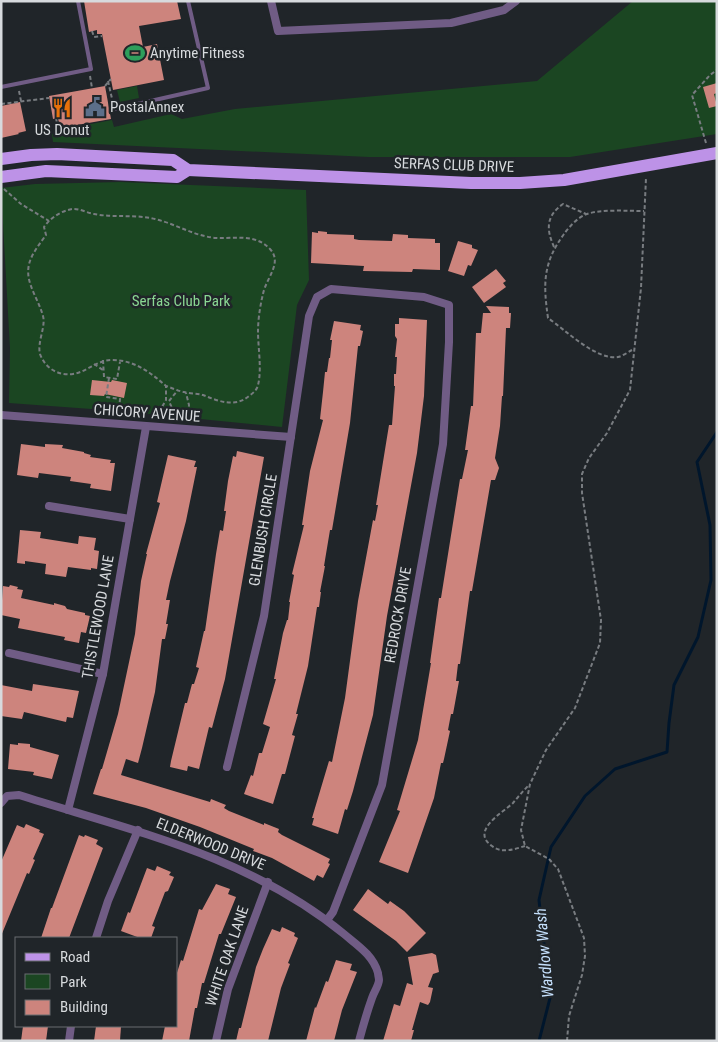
<svg xmlns="http://www.w3.org/2000/svg" width="718" height="1042" viewBox="0 0 718 1042" font-family="'Roboto Condensed',sans-serif">
	<style>
		.green { fill: #1b4622 }
		.lines { fill: none; stroke-linecap: round; stroke-linejoin: round }
		.stream { stroke: #00162c; stroke-width: 3 }
		.building { fill: #cd847d }
		.path { stroke: #787c80; stroke-width: 2; stroke-dasharray: 4 2.5; stroke-linecap: butt }
		.service { stroke: #705c85; stroke-width: 4 }
		.minor { stroke: #705c85; stroke-width: 8 }
		.primary { stroke: #bd92e7; stroke-width: 12 }
		.labels { text-anchor: middle; dominant-baseline: central; stroke-width: 5; stroke-linejoin: round; paint-order: stroke }
		.poi-label { font-size: 15px; fill: #d7dadd; stroke: #202529; text-anchor: start }
		.street-label { font-size: 15px; fill: #d7dadd; stroke: #202529 }
		.park-label { font-size: 15px; fill: #8ad793; stroke: #202529 }
		.water-label { font-size: 16px; font-style: italic; fill: #c4dffb; stroke: #202529 }
	</style>
	<rect width="100%" height="100%" fill="#202529"/>
	<g class="green">
		<polygon points="633,1 717,1 717,134 570,157 369,157 53,142 52,134 60,132 60,130 112,120 114,127 171,114 182,119 235,109 537,81"/>
		<polygon points="137,86 139,98 120,102 117,90"/>
		<polygon points="121,182 306,190 309,280 297,305 282,427 119,411 9,403 10,348 1,188 35,184"/>
	</g>
	<g class="lines">
		<polyline class="stream" points="539,1041 550,998 539,900 551,847 585,796 615,769 667,752 669,723 674,685 698,637 711,580 710,525 697,462 717,432"/>
	</g>
	<g class="building">
		<polygon points="84,1 177,1 181,19 139,26 143,47 157,44 164,80 113,90 102,34 97,34 97,30 89,32"/>
		<polygon points="717,83 717,93 714,94 717,106 709,108 703,87"/>
		<polygon points="105,86 111,119 60,128 58,118 53,119 49,96"/>
		<polygon points="20,102 26,131 18,133 19,134 1,138 1,106"/>
		<polygon points="318,231 327,232 327,234 354,235 354,239 359,240 392,241 393,234 408,235 408,238 435,239 435,243 440,243 440,270 413,269 412,272 363,271 364,266 311,263 312,232 318,233"/>
		<polygon points="458,241 472,245 472,248 478,250 471,266 468,265 464,276 448,271"/>
		<polygon points="496,269 506,281 503,283 506,287 484,303 472,287"/>
		<polygon points="486,306 509,307 509,313 511,313 510,328 506,328 503,396 502,396 500,426 495,458 499,468 495,480 491,480 472,591 470,591 460,664 458,664 456,681 459,681 453,714 451,714 448,730 450,731 444,759 443,763 441,763 434,798 408,873 379,862 400,811 397,810 418,740 431,663 430,663 439,598 441,598 460,479 462,479 468,450 465,450 471,406 473,406 476,333 481,333 483,313 491,313"/>
		<polygon points="399,318 427,320 424,396 417,453 387,616 373,715 353,791 347,810 345,809 338,834 312,825 314,818 312,818 329,761 332,762 345,698 358,601 373,520 375,521 378,505 376,505 389,425 392,425 395,386 394,386 394,374 396,374 397,357 395,357 397,339 395,336 395,324 399,324"/>
		<polygon points="334,321 361,325 360,330 363,331 360,346 358,346 350,423 332,530 330,530 324,566 325,566 320,592 321,592 319,607 317,607 308,666 296,714 298,714 292,735 295,736 285,774 282,774 273,804 244,794 251,775 253,776 259,753 262,753 270,727 263,724 276,679 274,679 283,633 287,620 288,620 290,602 289,602 294,575 292,574 304,525 302,525 310,471 323,420 320,419 323,392 325,372 327,372 329,358 330,358 332,340 330,340"/>
		<polygon points="92,380 111,382 112,380 127,383 124,398 105,394 104,396 90,395"/>
		<polygon points="21,444 45,447 45,444 63,445 62,448 84,452 84,453 91,455 90,457 111,460 110,463 115,463 111,491 90,488 91,484 70,481 71,477 39,473 38,478 17,475"/>
		<polygon points="237,451 264,457 225,679 212,728 209,727 199,769 188,766 187,771 170,767 171,761 185,703 187,703 192,684 194,684 199,668 196,667 204,631 205,631 216,554 220,530 223,531 226,511 224,511 228,481 233,456 236,457"/>
		<polygon points="168,455 196,461 194,467 197,467 186,521 170,581 166,600 170,600 166,624 168,624 165,639 162,639 155,692 142,748 138,763 126,759 121,775 210,802 211,799 226,805 224,808 229,811 264,825 264,823 279,829 278,832 282,835 330,859 328,863 330,864 323,878 317,875 314,881 272,858 253,851 254,849 200,827 146,808 93,794 101,769 102,769 118,714 135,634 141,581 147,554 146,554 160,503 157,502"/>
		<polygon points="20,530 41,532 40,538 78,544 79,536 96,538 94,550 99,551 97,569 91,568 91,570 68,567 66,577 45,574 46,564 25,561 25,564 17,563"/>
		<polygon points="10,585 18,587 17,589 23,590 21,598 54,605 54,603 65,606 67,609 85,613 85,615 90,616 86,633 81,632 79,643 64,640 65,637 18,628 20,619 1,615 3,586 9,587"/>
		<polygon points="33,684 79,691 73,718 67,717 66,722 24,712 22,719 1,716 1,685 32,691"/>
		<polygon points="18,743 30,744 30,747 59,755 52,779 33,775 34,772 8,769 10,744 18,745"/>
		<polygon points="26,824 40,830 39,832 44,834 33,859 35,860 29,874 27,873 1,936 1,862 17,825 24,828"/>
		<polygon points="79,835 84,837 85,835 98,840 96,844 103,848 69,938 41,938 51,908 52,908"/>
		<polygon points="157,866 171,872 169,875 174,877 168,891 165,892 152,926 155,927 151,938 140,938 121,931 128,912 130,913 147,868 155,871"/>
		<polygon points="216,884 230,889 228,894 236,897 221,934 219,934 204,983 202,983 197,1008 195,1008 189,1041 162,1041 165,1026 176,1026 176,976 181,960 183,961 199,909 202,910"/>
		<polygon points="368,889 388,904 390,901 404,911 426,933 407,952 396,941 353,910"/>
		<polygon points="282,927 295,933 294,936 298,938 288,963 290,964 281,988 268,1041 236,1041 239,1028 241,1028 256,967 263,949 272,929 280,932"/>
		<polygon points="432,953 436,955 439,972 433,974 428,987 433,988 430,1002 428,1005 420,1002 412,1030 414,1030 411,1041 383,1041 394,1004 400,1006 407,983 413,985 408,957"/>
		<polygon points="336,960 352,964 350,970 357,972 342,1010 334,1041 306,1041 315,1007 316,1008 326,981 328,982"/>
		<polygon points="23,1026 48,1026 46,1041 21,1041"/>
		<polygon points="96,1026 121,1026 120,1041 94,1041"/>
	</g>
	<g class="lines">
		<g class="path">
			<polyline points="92,31 94,37 102,36"/>
			<polyline points="90,76 92,88"/>
			<polyline points="108,81 113,103"/>
			<polyline points="105,86 111,79"/>
			<polyline points="19,91 21,101"/>
			<polyline points="1,104 49,98"/>
			<polyline points="56,118 58,129"/>
			<polyline points="706,143 692,95 710,75 717,70"/>
			<polyline points="4,189 21,204 49,221"/>
			<path d="M554,247c-8,-18 -8,-31 9,-43l23,10"/>
			<path d="M632,350c-4,2 -9,6 -14,7 -21,4 -54,-28 -70,-39 -5,-35 -5,-55 16,-84 5,-7 14,-17 23,-20 14,-5 41,-3 57,-3"/>
			<polyline points="103,360 104,377 117,379 120,362"/>
			<polyline points="94,364 103,370"/>
			<polyline points="109,378 106,397 120,399 119,409"/>
			<path d="M159,412l7,-12v-14c-16,-14 -32,-26 -54,-26 -15,0 -25,12 -39,14 -15,2 -28,-6 -33,-20 -3,-12 6,-27 3,-38 -5,-19 -20,-35 -13,-55 3,-9 11,-19 16,-26l-2,-8c6,-9 17,-16 28,-18 7,-1 15,4 22,5 20,4 41,0 61,5 21,5 39,17 61,19 18,1 39,-5 54,11 13,14 -4,29 -7,45 -3,12 -5,26 -5,38 0,15 4,38 0,53 -1,5 -5,8 -9,11 -14,12 -31,5 -46,-1 -6,-2 -13,-1 -19,-3 -6,-1 -12,-4 -18,-6"/>
			<polyline points="174,413 169,401 178,390"/>
			<polyline points="179,416 188,417 189,405 186,393"/>
			<path d="M525,846c-10,3 -23,8 -33,0 -22,-15 10,-33 21,-43 5,-6 10,-12 16,-18"/>
			<polyline points="567,1041 569,1016 582,975 585,956 584,938 558,869 549,859 525,846 521,830 530,784 546,750 575,708 600,643 601,620 582,493 582,474 589,458 607,433 630,390 641,288 646,178"/>
		</g>
		<g class="service">
			<polyline points="1,87 91,69 78,1"/>
			<polyline points="115,109 208,88 188,1"/>
		</g>
		<g class="minor">
			<polyline points="271,1 278,31 451,23 504,10 516,1"/>
			<polyline points="1,415 291,437"/>
			<polyline points="49,506 130,519"/>
			<polyline points="9,653 103,674"/>
			<polyline points="227,767 264,616 309,316 317,297 331,289 424,297 449,305 449,342 443,444 382,785 333,912 327,920"/>
			<path d="M1,803l6,-7 12,-1c114,36 230,61 325,139 13,11 29,21 34,39 0,2 1,5 1,7 0,5 -5,12 -7,18 -5,14 -9,28 -13,43"/>
			<polyline points="68,810 103,674 146,427"/>
			<polyline points="96,938 108,901 138,830"/>
			<polyline points="69,1041 71,1026"/>
			<polyline points="216,1041 228,989 268,882"/>
		</g>
		<g class="primary">
			<polyline points="1,159 31,155 57,154 173,160 188,170 471,183 520,183 564,180 717,153"/>
			<polyline points="1,177 46,171 177,177 188,170"/>
		</g>
	</g>
	<defs>
		<symbol id="stadium-bare" viewBox="-9 -9 18 18"><path d="M0-5a6.5 5 0 1 0 0 10a6.5 5 0 1 0 0-10ZM-3.5-1.8h7v3.6h-7Z" fill="#2e9e5b" stroke="#202529" stroke-width="2.5" paint-order="stroke"/></symbol>
		<symbol id="civic-bare" viewBox="-9 -9 18 18"><path d="M-.6-6.5H3V-4.5H.6V-3L4-1V1h2V6H-6V1h2V-1L-.6-3ZM-1.2 2.5V6h2.4V2.5Z" fill="#5c6f8a" stroke="#202529" stroke-width="2.5" paint-order="stroke"/></symbol>
		<symbol id="restaurant-bare" viewBox="-9 -9 18 18"><path d="M-5-6h1v4h1v-4h1v4h1v-4h1v5L-1.5 .5V6h-2V.5L-5-1ZM5-6V6H3V1.5H1.5Q1.5-4 5-6Z" fill="#e8710a" stroke="#202529" stroke-width="2.5" paint-order="stroke"/></symbol>
	</defs>
	<g fill-rule="evenodd">
		<use href="#stadium-bare" x="121" y="39" width="28" height="28"/>
		<use href="#civic-bare" x="81" y="93" width="28" height="28"/>
		<use href="#restaurant-bare" x="48" y="94" width="28" height="28"/>
	</g>
	<g class="labels">
		<g class="poi-label">
			<text x="150" y="53">Anytime Fitness</text>
			<text x="110" y="107">PostalAnnex</text>
			<text x="62" y="130" text-anchor="middle">US Donut</text>
		</g>
		<g class="street-label">
			<text transform="translate(454 165) rotate(2)">SERFAS CLUB DRIVE</text>
			<text transform="translate(147 413) rotate(4)">CHICORY AVENUE</text>
			<text transform="translate(263 530) rotate(-81)">GLENBUSH CIRCLE</text>
			<text transform="translate(398 615) rotate(-80)">REDROCK DRIVE</text>
			<text transform="translate(98 617) rotate(-80)">THISTLEWOOD LANE</text>
			<text transform="translate(211 844) rotate(22)">ELDERWOOD DRIVE</text>
			<text transform="translate(227 956) rotate(-71)">WHITE OAK LANE</text>
		</g>
		<g class="park-label">
			<text x="181" y="301">Serfas Club Park</text>
		</g>
		<g class="water-label">
			<text transform="translate(544 953) rotate(-95)">Wardlow Wash</text>
		</g>
	</g>
	<rect width="718" height="1042" fill="none" stroke="#d7dadd" stroke-width="5"/>
	<rect x="15" y="937" width="162" height="90" fill="#202529" stroke="#696d71"/>
	<rect x="25" y="953" width="25" height="8" fill="#bd92e7" stroke="#696d71"/>
	<text x="60" y="962" font-size="15" fill="#d7dadd">Road</text>
	<rect x="25" y="974" width="25" height="15" fill="#1b4622" stroke="#696d71"/>
	<text x="60" y="987" font-size="15" fill="#d7dadd">Park</text>
	<rect x="25" y="1000" width="25" height="15" fill="#cd847d" stroke="#696d71"/>
	<text x="60" y="1012" font-size="15" fill="#d7dadd">Building</text>
</svg>
